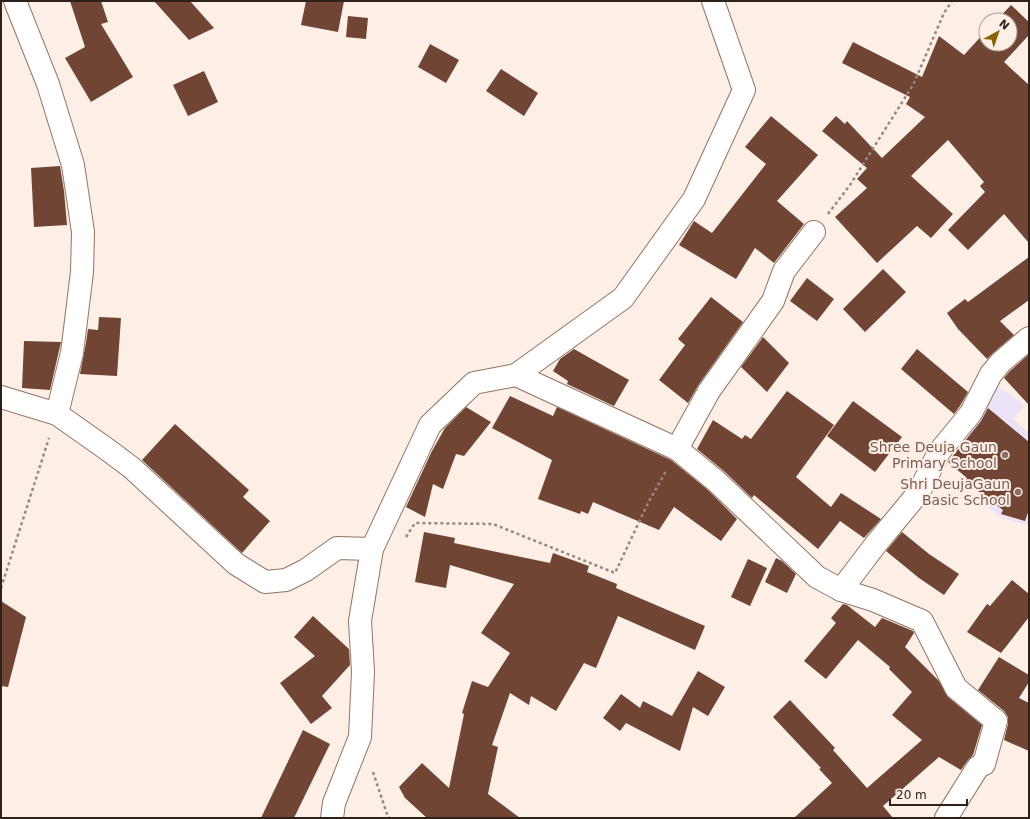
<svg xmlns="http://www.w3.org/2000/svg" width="1030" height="819" viewBox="0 0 1030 819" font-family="'DejaVu Sans',sans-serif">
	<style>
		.education { fill: #ede3f7 }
		.building { fill: #714533 }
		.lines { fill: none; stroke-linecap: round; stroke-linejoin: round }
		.minor-casing { stroke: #937463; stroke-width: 24 }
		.path { stroke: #968880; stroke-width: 2.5; stroke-dasharray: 3 3; stroke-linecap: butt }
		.minor { stroke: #fff; stroke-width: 22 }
		.education-dot { fill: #8d6e63; stroke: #fdeee6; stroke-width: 1.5 }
		.labels { text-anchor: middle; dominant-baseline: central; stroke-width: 4; stroke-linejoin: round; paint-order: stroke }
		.education-label { font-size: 14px; fill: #785e54; stroke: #fdeee6; text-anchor: end }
	</style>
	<rect width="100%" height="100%" fill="#fdeee6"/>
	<polygon class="education" points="998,386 1024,405 1013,419 1029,433 1029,521 1028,525 1003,519 984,505 1002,481 984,451 964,434"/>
	<g class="building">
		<polygon points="70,1 101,1 108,22 101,24 133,77 91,102 65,58 85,47"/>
		<polygon points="154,1 190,1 214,28 189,40"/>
		<polygon points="306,1 344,1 338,32 301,25"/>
		<polygon points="1011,5 1029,22 1029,35 1004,62 1029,85 1029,243 1004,214 968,250 948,230 985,192 980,186 984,182 948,140 911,176 953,214 931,238 917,226 877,263 835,217 867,188 857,179 867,168 822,131 836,116 845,124 847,121 882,158 925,117 906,104 910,97 842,63 853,42 922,77 939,36 964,55 986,31 986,44 1010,44 1010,20 997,20"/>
		<polygon points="348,16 368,18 366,39 346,37"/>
		<polygon points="430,44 459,60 446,83 418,67"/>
		<polygon points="501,69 538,93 524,116 486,91"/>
		<polygon points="204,71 218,102 188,116 173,85"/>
		<polygon points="771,116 818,155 777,201 804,224 774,263 755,248 736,279 679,245 694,221 712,233 766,164 745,147"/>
		<polygon points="60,166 64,191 67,225 34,227 31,168"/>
		<polygon points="1029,257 1029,300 1000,321 1014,335 993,353 987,359 958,329 947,313 965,299 968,302"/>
		<polygon points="883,269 906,292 865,332 843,309"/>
		<polygon points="807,278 834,299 817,321 790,301"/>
		<polygon points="711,297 743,322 699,384 688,403 659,380 685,345 678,339"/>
		<polygon points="99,317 121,318 117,376 80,374 86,343 88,329 98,330"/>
		<polygon points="763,337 789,363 767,392 741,367"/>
		<polygon points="24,341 61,342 50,390 22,388"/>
		<polygon points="574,349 629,380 614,406 567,384 568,381 553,371 560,359"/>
		<polygon points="917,349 968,392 960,406 954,414 901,369"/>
		<polygon points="1029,354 1029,405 1004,378 1010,371"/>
		<polygon points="787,391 834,425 796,477 831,507 841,493 881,519 864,538 840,521 818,549 754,495 752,498 725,472 697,449 713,420 742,439 745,435 751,439"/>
		<polygon points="510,396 553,416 557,407 671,460 708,490 737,519 721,541 674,507 659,530 593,502 588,514 581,511 580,514 538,499 552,460 492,428"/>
		<polygon points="853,401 902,437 875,472 827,436"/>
		<polygon points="466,407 491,422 464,456 456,454 443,489 433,484 425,517 406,507 432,451 445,428"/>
		<polygon points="988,408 1029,442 1029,510 1025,521 1001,514 1003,510 965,481 967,478 948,462 981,421"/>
		<polygon points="175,424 249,490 243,497 270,521 242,553 142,460"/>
		<polygon points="424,532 455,538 454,543 550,563 553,553 589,566 587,572 617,584 616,588 705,626 695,650 618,616 596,668 584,663 556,711 531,696 529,705 510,693 492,745 498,747 488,794 520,818 427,818 405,798 399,787 422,763 449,788 464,714 462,713 472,681 488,687 510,653 481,633 514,584 450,565 446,588 415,582"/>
		<polygon points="902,532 929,554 959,574 944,595 919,578 886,551"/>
		<polygon points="776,558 782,561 796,574 787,593 765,582"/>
		<polygon points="748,559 767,568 750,606 731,597"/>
		<polygon points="1012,580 1029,594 1029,617 1001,653 967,632 987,604 990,606"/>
		<polygon points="1,601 26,617 8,687 1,686"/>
		<polygon points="843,604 847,605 875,627 882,618 913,631 914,633 905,647 939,681 948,697 982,725 973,755 968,760 961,770 939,757 883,806 893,818 794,818 832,783 819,769 821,768 773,717 790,700 835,748 833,750 867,788 922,740 892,715 912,692 889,669 890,667 858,640 826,679 804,661 836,623 831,618"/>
		<polygon points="313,616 349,649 350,665 322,696 332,708 311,724 280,683 315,656 294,637"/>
		<polygon points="999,657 1029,675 1029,682 1019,698 1029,703 1029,751 1004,740 1008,724 1008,717 1004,711 978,690"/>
		<polygon points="698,671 725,687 708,716 693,707 680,751 626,723 620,731 603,718 621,694 640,708 643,701 672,716"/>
		<polygon points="303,730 330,744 294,818 261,818"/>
	</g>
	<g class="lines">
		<defs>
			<g id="minor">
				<polyline points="15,1 48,84 73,165 83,232 82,272 72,353 57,414"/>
				<polyline points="516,375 623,298 694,199 744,90 713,1"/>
				<polyline points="1,397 57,414 108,450 132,468 236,564 265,582 286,580 306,570 337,548 372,549"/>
				<polyline points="677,449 709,391 773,301 784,271 814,232"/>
				<polyline points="841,590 873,600 922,621 956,688 996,721 984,764 978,767 946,818"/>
				<polyline points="332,818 334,803 360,737 363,672 360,621 372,549 430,425 474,383 516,375 677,449 716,481 817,577 841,590 876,544 919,492 939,452 971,413 991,374 1001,362 1029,338"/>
			</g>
		</defs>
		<use href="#minor" class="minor-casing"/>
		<g class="path">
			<polyline points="828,214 850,185 913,85 944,13 952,1"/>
			<polyline points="406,537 415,523 493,524 615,573 648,503 666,471"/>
			<polyline points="1,588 49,438"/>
			<polyline points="373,772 388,817 390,818"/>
		</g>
		<use href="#minor" class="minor"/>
	</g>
	<g class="education-dot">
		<circle cx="1005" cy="455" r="4"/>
		<circle cx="1018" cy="492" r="4"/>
	</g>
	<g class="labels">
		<g class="education-label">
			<text x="997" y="447">Shree Deuja Gaun<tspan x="997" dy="16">Primary School</tspan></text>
			<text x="1010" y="484">Shri DeujaGaun<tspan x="1010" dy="16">Basic School</tspan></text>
		</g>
	</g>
	<rect width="1030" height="819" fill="none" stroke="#2e211a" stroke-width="4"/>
	<g transform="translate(998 32) rotate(40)"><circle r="19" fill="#fdeee6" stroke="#aa9c94"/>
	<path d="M0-3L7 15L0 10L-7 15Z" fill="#876300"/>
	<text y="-6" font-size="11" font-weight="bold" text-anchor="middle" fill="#2e211a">N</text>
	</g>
	<path d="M890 799v6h77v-6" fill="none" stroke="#2e211a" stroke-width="2"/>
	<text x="896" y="799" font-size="12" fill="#2e211a" stroke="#fdeee6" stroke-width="3" paint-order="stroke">20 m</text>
</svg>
